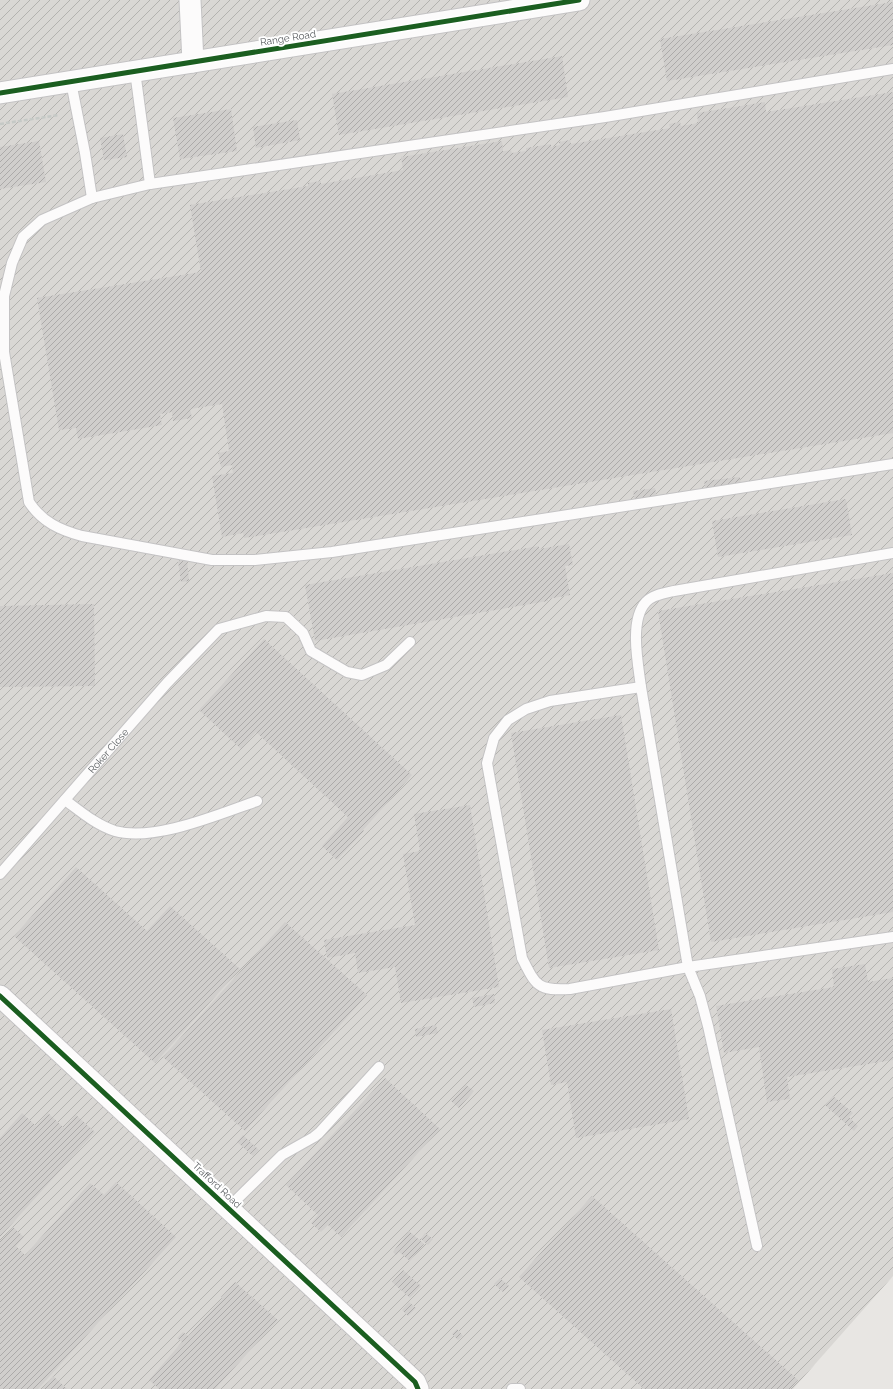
<svg xmlns="http://www.w3.org/2000/svg" width="893" height="1389" viewBox="0 0 893 1389" font-family="Raleway,sans-serif">
	<style>
		.industrial { fill: url(#industrial-furrows) }
		.building { fill: url(#building-hatch) }
		.lines { fill: none; stroke-linecap: round; stroke-linejoin: round }
		.service-casing { stroke: #c4c3c4; stroke-width: 12 }
		.minor-casing { stroke: #c4c3c4; stroke-width: 23 }
		.path { stroke: #c5c9c6; stroke-width: 2.5; stroke-dasharray: 4 2; stroke-linecap: butt }
		.service { stroke: #fcfbfb; stroke-width: 10 }
		.minor { stroke: #fcfbfb; stroke-width: 21 }
		.cycleway-casing { stroke: #fff; stroke-width: 8 }
		.cycleway { stroke: #1b5e20; stroke-width: 5 }
		.labels { text-anchor: middle; dominant-baseline: central; stroke-width: 4; stroke-linejoin: round; paint-order: stroke }
		.street-label { font-size: 10px; fill: #595d60; stroke: #fff }
	</style>
	<defs>
		<pattern id="industrial-furrows" width="10" height="10" patternUnits="userSpaceOnUse"><rect width="10" height="10" fill="#d9d7d4"/><path d="M-1 1l2-2M0 10L10 0M9 11l2-2" fill="none" stroke="#b3b2af"/></pattern>
		<pattern id="building-hatch" width="6" height="6" patternUnits="userSpaceOnUse"><rect width="6" height="6" fill="#d0cecc"/><path d="M-1 1l2-2M0 6l6-6M5 7l2-2" fill="none" stroke="#acaaa9"/></pattern>
	</defs>
	<rect width="100%" height="100%" fill="#e8e6e3"/>
	<polygon class="industrial" points="0,0 893,0 893,1276 793,1389 0,1389"/>
	<g class="building">
		<polygon points="893,2 893,45 667,81 660,39"/>
		<polygon points="562,56 568,97 339,135 332,94"/>
		<polygon points="893,92 893,433 244,538 243,533 222,537 212,476 233,473 232,465 221,467 218,453 229,451 222,404 190,409 192,418 173,421 172,412 160,414 162,425 78,439 76,428 59,430 37,298 201,272 190,205 308,186 308,183 321,181 321,184 403,170 401,157 502,141 503,151 511,150 512,153 526,151 526,148 551,144 551,147 560,145 559,142 570,140 571,144 670,128 669,124 680,122 681,126 698,123 697,113 765,102 766,112"/>
		<polygon points="231,109 237,151 180,159 173,118"/>
		<polygon points="297,120 300,140 256,148 253,127"/>
		<polygon points="123,134 127,157 104,160 100,138"/>
		<polygon points="39,141 46,182 0,189 0,147"/>
		<polygon points="740,477 741,488 706,492 704,481"/>
		<polygon points="655,488 657,499 635,502 633,491"/>
		<polygon points="846,499 852,535 718,557 712,521"/>
		<polygon points="569,544 573,565 565,566 570,595 548,599 548,601 315,641 305,585 539,546 539,549"/>
		<polygon points="187,560 189,581 181,582 178,561"/>
		<polygon points="893,573 893,912 711,942 658,611"/>
		<polygon points="94,604 95,686 0,687 0,606"/>
		<polygon points="264,639 412,775 363,830 364,831 337,860 322,846 348,817 256,732 241,749 199,710"/>
		<polygon points="621,715 659,950 549,968 511,733"/>
		<polygon points="470,805 499,987 401,1003 395,967 358,973 355,953 327,958 324,940 415,925 403,854 420,851 414,814"/>
		<polygon points="76,867 147,931 170,906 240,969 155,1063 14,936"/>
		<polygon points="285,922 367,995 245,1131 163,1057"/>
		<polygon points="865,964 868,982 893,978 893,1060 787,1077 790,1099 767,1102 759,1047 724,1053 716,1006 834,987 832,969"/>
		<polygon points="494,994 495,1003 474,1007 472,998"/>
		<polygon points="671,1009 689,1119 576,1138 567,1082 551,1085 542,1030"/>
		<polygon points="436,1025 438,1033 416,1037 415,1029"/>
		<polygon points="385,1078 440,1129 341,1237 328,1225 321,1232 311,1223 318,1215 286,1185"/>
		<polygon points="466,1085 474,1091 459,1108 451,1101"/>
		<polygon points="833,1096 853,1113 849,1117 858,1126 854,1131 825,1105"/>
		<polygon points="22,1113 36,1126 48,1113 64,1128 76,1115 95,1132 0,1237 0,1138"/>
		<polygon points="243,1135 259,1150 253,1156 237,1142"/>
		<polygon points="116,1182 176,1237 38,1389 0,1389 0,1241 13,1227 24,1237 16,1246 25,1255 90,1183 104,1195"/>
		<polygon points="592,1196 798,1380 790,1389 644,1389 519,1277"/>
		<polygon points="409,1231 424,1244 410,1261 399,1252 396,1255 393,1252"/>
		<polygon points="425,1233 433,1239 428,1245 421,1239"/>
		<polygon points="403,1270 421,1286 410,1298 392,1282"/>
		<polygon points="500,1278 509,1286 503,1292 494,1284"/>
		<polygon points="235,1282 278,1320 215,1389 159,1389 149,1380 182,1342 177,1338 183,1332 188,1336 222,1299 221,1297"/>
		<polygon points="409,1302 416,1308 408,1316 402,1310"/>
		<polygon points="457,1329 463,1336 458,1340 452,1334"/>
		<polygon points="53,1376 67,1389 42,1389"/>
	</g>
	<g class="lines">
		<defs>
			<g id="service">
				<path d="M893,69l-288,48 -455,67 -58,14 -50,22 -19,17 -11,26 -8,33v56l25,150c13,20 31,28 53,34l130,24h43l77,-8 561,-88"/>
				<polyline points="135,71 150,184"/>
				<polyline points="71,82 85,153 92,198"/>
				<path d="M641,687l-91,14 -24,8 -18,11 -14,18 -7,25 35,195c14,28 16,33 48,31l118,-22 205,-30"/>
				<path d="M65,800c15,11 31,25 50,31 40,11 104,-17 142,-30"/>
				<path id="s1" d="M0,874l167,-191 52,-54 47,-13 20,1 17,16 8,18 36,21 15,3 24,-10 24,-23"/>
				<polyline points="228,1208 282,1155 314,1137 319,1133 379,1067"/>
				<path d="M757,1246l-49,-220 -8,-30 -12,-29 -47,-280c-3,-23 -12,-67 5,-85 6,-7 19,-9 28,-11l219,-38"/>
				<polyline points="512,1389 520,1389"/>
			</g>
			<g id="minor">
				<polyline points="190,0 193,62"/>
				<polyline points="0,93 579,0"/>
				<polyline points="0,996 415,1382 418,1389"/>
			</g>
		</defs>
		<use href="#service" class="service-casing"/>
		<use href="#minor" class="minor-casing"/>
		<polyline class="path" points="0,124 59,115"/>
		<use href="#service" class="service"/>
		<use href="#minor" class="minor"/>
		<defs>
			<g id="cycleway">
				<polyline points="0,93 579,0"/>
				<polyline points="0,996 415,1382 418,1389"/>
			</g>
		</defs>
		<use href="#cycleway" class="cycleway-casing"/>
		<use href="#cycleway" class="cycleway"/>
	</g>
	<g class="labels">
		<g class="street-label">
			<text transform="translate(288 38) rotate(-9)">Range Road</text>
			<text stroke="none"><textPath href="#s1" startOffset="164">Roker Close</textPath></text>
			<text transform="translate(217 1185) rotate(43)">Trafford Road</text>
		</g>
	</g>
</svg>
